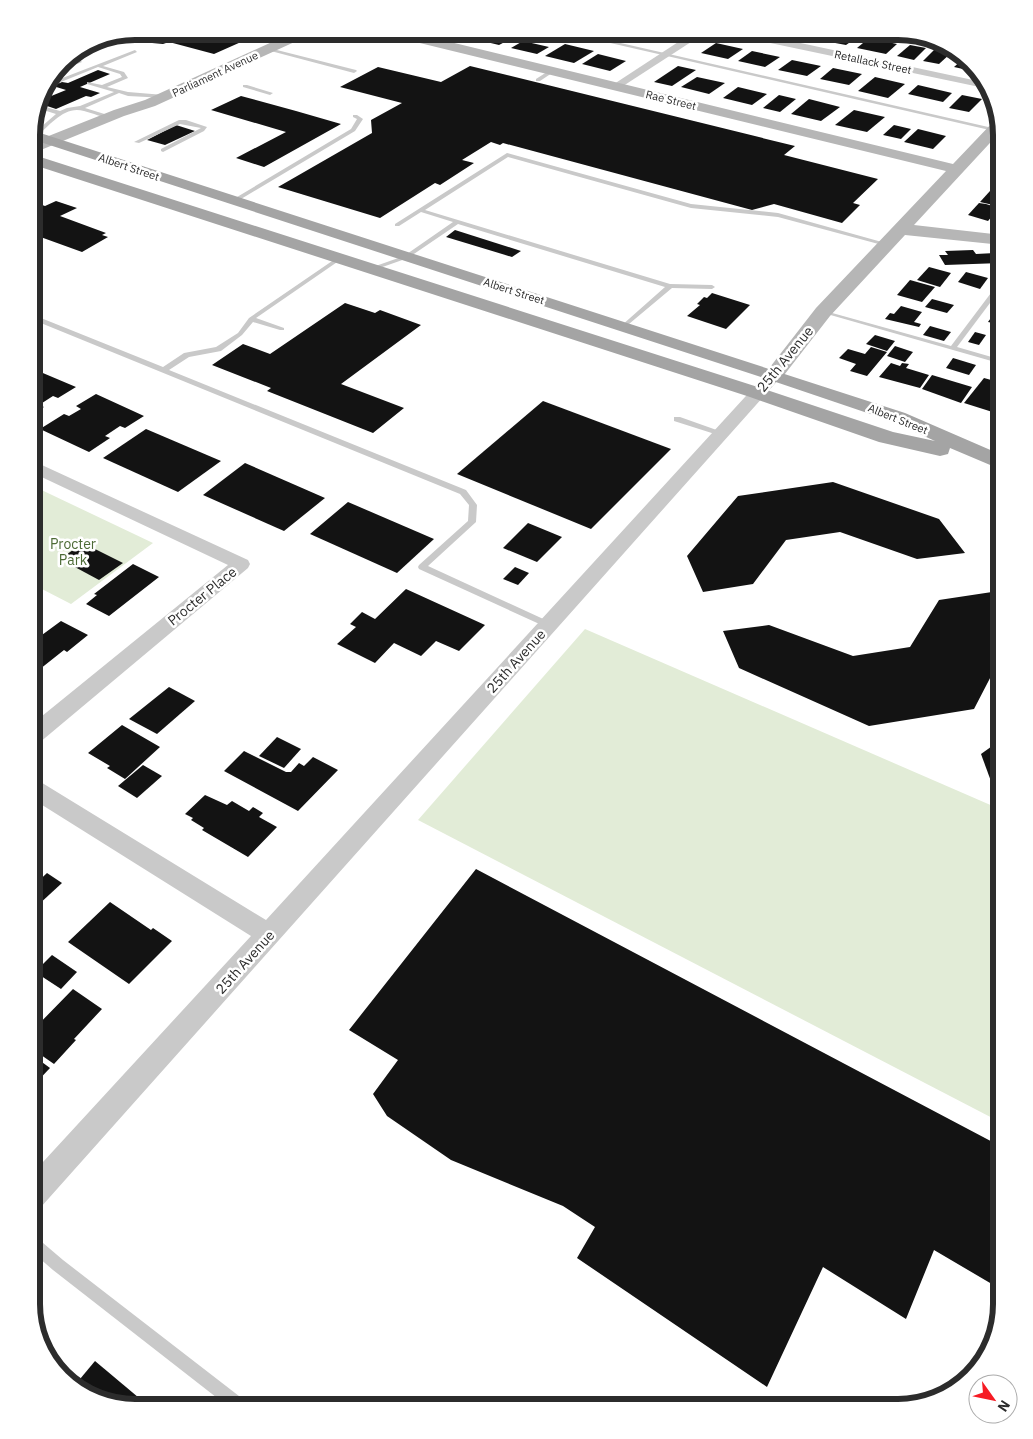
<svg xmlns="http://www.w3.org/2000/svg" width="1033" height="1439" viewBox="0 0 1033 1439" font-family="'IBM Plex Sans',sans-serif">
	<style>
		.green { fill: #e2ecd7 }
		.building { fill: #131313 }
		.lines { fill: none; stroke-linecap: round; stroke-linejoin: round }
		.lane { fill: #c9c9c9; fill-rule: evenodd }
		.street { fill: #c9c9c9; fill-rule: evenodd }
		.secondary { fill: #b6b6b6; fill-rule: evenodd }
		.primary { fill: #a4a4a4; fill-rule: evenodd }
		.labels { text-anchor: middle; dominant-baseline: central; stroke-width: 5; stroke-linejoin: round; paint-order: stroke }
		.far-street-label { font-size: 11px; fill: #2c2c2c; stroke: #fff }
		.street-label { font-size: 14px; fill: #2c2c2c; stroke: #fff }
		.park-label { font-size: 14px; fill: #4d6b36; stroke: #fff }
		.rim { fill: none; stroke: #2c2c2c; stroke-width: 6 }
	</style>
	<rect width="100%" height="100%" fill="#fff"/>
	<g class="green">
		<polygon points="31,485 153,543 71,604 38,587 31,591"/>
		<polygon points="585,629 1002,810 1002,1123 418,820"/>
	</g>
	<g class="building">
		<polygon points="135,31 198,31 241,42 214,54 169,42 163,44 152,43 120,34"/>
		<polygon points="443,31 477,31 466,37"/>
		<polygon points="489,31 497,31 516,36 499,45 474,39"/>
		<polygon points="621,31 640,31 631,37 616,34"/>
		<polygon points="655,31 666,31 672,33 656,43 641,40"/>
		<polygon points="784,31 814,31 806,37"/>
		<polygon points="829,31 837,31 859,36 846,45 819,40"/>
		<polygon points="869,38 897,44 886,54 857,48"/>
		<polygon points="523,41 549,47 537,54 511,48"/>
		<polygon points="716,43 743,49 728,59 701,53"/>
		<polygon points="565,44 594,51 574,63 545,56"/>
		<polygon points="910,45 926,48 914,60 897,56"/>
		<polygon points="935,49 951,53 939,64 923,61"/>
		<polygon points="752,51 780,57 765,67 738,61"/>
		<polygon points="598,54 626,61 610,71 582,64"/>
		<polygon points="963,59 974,69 972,71 954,67"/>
		<polygon points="792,60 821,66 807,76 778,70"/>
		<polygon points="470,66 795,146 784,155 878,179 853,203 860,205 842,223 774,204 752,210 503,143 500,145 491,142 462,160 474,163 440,185 435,183 380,218 278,187 372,133 371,120 402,103 340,87 378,67 441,82"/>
		<polygon points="678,66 696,70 672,86 654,82"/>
		<polygon points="833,68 862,74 849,85 820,79"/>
		<polygon points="98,70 110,74 80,87 100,93 91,97 86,96 56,109 38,103 39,101 66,90 53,86 62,82 68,83"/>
		<polygon points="697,77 725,83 709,94 681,87"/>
		<polygon points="875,77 905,84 888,98 858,91"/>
		<polygon points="918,85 952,93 943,102 908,94"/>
		<polygon points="738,87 767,94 752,105 723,98"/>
		<polygon points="779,95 796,99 780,112 763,108"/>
		<polygon points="962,95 982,99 969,112 949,108"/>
		<polygon points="241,96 296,111 341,124 264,167 236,158 286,132 211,110"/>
		<polygon points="809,99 840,107 821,121 791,114"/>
		<polygon points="854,110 885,117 867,132 835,125"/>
		<polygon points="176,125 195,131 165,145 147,140"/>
		<polygon points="894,125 911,129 901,139 883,135"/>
		<polygon points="918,129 946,136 933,149 904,142"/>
		<polygon points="1002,178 1002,193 991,190"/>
		<polygon points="990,191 1002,194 1002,207 980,202"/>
		<polygon points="31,201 45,206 56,201 77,208 60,216 106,233 102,235 108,237 82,252 35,235 31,235"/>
		<polygon points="979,203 986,204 999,208 988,221 968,215"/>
		<polygon points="455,230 521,251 512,257 446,237"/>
		<polygon points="973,250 976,254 995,253 1001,263 945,265 939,255 948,255 945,251"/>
		<polygon points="929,267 951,273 940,287 917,280"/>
		<polygon points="966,272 988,278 980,289 958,282"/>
		<polygon points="910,280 935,287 922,302 897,295"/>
		<polygon points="712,293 750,305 726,329 687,316 700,305 697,304 704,297 707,298"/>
		<polygon points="932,299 954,305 947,313 925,307"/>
		<polygon points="345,303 375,313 380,310 421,325 341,384 404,408 373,433 267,391 271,388 212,365 243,344 270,354"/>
		<polygon points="1000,305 1002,306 1002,325 988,322"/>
		<polygon points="901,306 922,312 914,322 921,324 919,327 885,319 890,313 894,314"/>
		<polygon points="930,326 951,332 944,341 923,335"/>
		<polygon points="975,332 986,335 979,345 968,342"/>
		<polygon points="875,335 895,341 887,351 866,344"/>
		<polygon points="895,346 913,352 905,362 887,356"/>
		<polygon points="871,347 887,352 867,376 850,371 856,364 839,358 848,349 865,354"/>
		<polygon points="953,358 976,365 969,375 946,368"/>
		<polygon points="891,363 900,366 902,363 909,364 906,368 929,375 920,388 879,377"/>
		<polygon points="31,368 76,387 58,398 53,396 39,405 44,407 31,414"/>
		<polygon points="932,375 972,387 961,403 922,389"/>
		<polygon points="984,378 1002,383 1002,415 964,403"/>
		<polygon points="96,394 144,416 125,428 120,426 105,436 110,438 89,452 40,429 64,414 69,416 81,409 76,406"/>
		<polygon points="543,401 671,449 591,529 457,474"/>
		<polygon points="146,429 221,461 178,492 103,458"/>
		<polygon points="245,463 325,498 284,531 203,495"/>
		<polygon points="833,482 939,519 965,553 917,559 840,532 786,540 753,584 703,592 687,556 738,496"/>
		<polygon points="348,502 434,539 397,573 310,534"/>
		<polygon points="528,523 562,537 537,562 503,548"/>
		<polygon points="83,543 123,563 99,580 60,559"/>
		<polygon points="133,564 159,577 109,616 86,604 97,595 94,594"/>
		<polygon points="515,567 529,573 518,585 503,579"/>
		<polygon points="406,589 485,625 459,651 436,641 421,656 394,643 375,663 337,644 356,627 350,624 362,612 375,619"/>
		<polygon points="992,592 1002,604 1002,655 974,709 869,726 739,668 723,631 769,625 853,656 910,647 939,600"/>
		<polygon points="61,621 88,635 67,652 64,650 35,673 31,671 31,643"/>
		<polygon points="169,687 195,701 157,734 129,719"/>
		<polygon points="122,725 160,747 125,779 107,768 110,766 88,753"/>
		<polygon points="277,737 301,749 284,768 259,756"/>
		<polygon points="995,744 1002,744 1002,791 992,784 981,754"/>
		<polygon points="244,751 286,772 291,772 299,763 304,766 313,757 338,770 298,811 224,771"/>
		<polygon points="143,765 162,776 137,798 118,786"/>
		<polygon points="205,795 227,805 232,801 249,811 253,807 263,813 259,817 277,827 248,857 202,830 204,828 191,820 193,818 185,814"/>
		<polygon points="476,869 1002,1147 1002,1290 934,1250 906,1319 823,1267 767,1387 577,1258 595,1227 563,1206 451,1160 387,1116 373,1094 398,1060 349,1030"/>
		<polygon points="47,873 62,883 37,906 31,902 31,888"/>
		<polygon points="110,902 151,930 153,928 172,941 129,984 68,942"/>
		<polygon points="52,955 77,972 61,989 35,972"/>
		<polygon points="73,989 102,1009 74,1039 76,1040 54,1064 31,1048 31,1032"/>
		<polygon points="31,1054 50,1068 31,1088"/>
		<polygon points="95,1361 151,1408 129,1408 83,1394 75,1385"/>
	</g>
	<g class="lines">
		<g class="lane">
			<polygon points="225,31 234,31 282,44 280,45"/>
			<polygon points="425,31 431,31 417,39 413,38"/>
			<polygon points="558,31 568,31 997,129 994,131"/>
			<polygon points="892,31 903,31 925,38 923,38"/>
			<polygon points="269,48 356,70 357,71 354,73 267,50"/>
			<path d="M135,50l2,2 -34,14 21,6 4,6 -21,9 21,5 36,3 3,2 -1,1 -38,-2 -9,-3 -34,15 26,8v2c-9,0 -18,-5 -27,-7 -19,-6 -34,14 -47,25h-4v-2l23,-20 -19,-6 1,-3 22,6 7,-3 13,-2 34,-14 -27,-8v-2l15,3 20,-8 -2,-3 -22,-7 -47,19 -1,5 -9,3v-3l5,-2 1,-5z"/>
			<polygon points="73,57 77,57 82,62 54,73 57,69 76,62"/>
			<polygon points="550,70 555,71 540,81 536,81 536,79"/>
			<polygon points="243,85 247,85 273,93 270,95 243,87"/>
			<polygon points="353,115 357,115 363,119 355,131 236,202 232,202 232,200 351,129 357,119 353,117"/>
			<polygon points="179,120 186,120 207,127 204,131 163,152 161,151 161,149 201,128 180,124 139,143 134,142"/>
			<polygon points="507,153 691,204 778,213 889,244 886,246 778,217 691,208 508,157 425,210 670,284 712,285 715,287 712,289 672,288 623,329 621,328 621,326 665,287 458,224 408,258 374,270 370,270 370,268 404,256 453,222 421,212 399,226 395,226 395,224"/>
			<polygon points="338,257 343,258 256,318 284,328 284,330 280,330 253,322 242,335 221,351 189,357 169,370 466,490 477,505 476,522 428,566 552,623 554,625 552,627 546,627 419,569 418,567 419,565 468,521 469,505 460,494 31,319 31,314 163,367 184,353 216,347 238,333 249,318"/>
			<polygon points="1002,280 1002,287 957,347 1002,360 1002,364 820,312 825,311 951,346 1000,281"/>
			<polygon points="674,417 680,417 725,433 721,435 718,435 674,421"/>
			<polygon points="31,1235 36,1237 63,1260 248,1403 250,1408 230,1408 53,1270 31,1251"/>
		</g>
		<g class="street">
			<polygon points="695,31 708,31 620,88 612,88 611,86"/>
			<polygon points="723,31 744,31 987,83 989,89 728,34"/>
			<polygon points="774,370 780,372 782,375 780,378 41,1207 31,1211 31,1175 251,936 31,798 31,778 39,781 266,920 768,372"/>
			<polygon points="31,460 248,560 250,564 248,568 39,743 31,745 31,725 228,565 31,472"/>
		</g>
		<g class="secondary">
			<polygon points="296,31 313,31 312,34 155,106 124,116 31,154 31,143 114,110 145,100"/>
			<polygon points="381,31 405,31 953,164 994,121 998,120 1001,131 914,225 1002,235 1002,245 905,235 830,316 781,379 774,381 767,379 764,375 767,371 816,308 946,171 387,35"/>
		</g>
		<polygon class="primary" points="31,130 905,413 1002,455 1002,470 950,448 948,454 940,456 879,442 750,397 31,164 31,154 764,389 893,432 935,441 891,421 767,379 31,139"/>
	</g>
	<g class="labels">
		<g class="far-street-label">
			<text transform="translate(873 62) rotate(12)">Retallack Street</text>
			<text transform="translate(215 74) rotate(-25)">Parliament Avenue</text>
			<text transform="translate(671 100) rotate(14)">Rae Street</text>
			<text transform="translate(129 167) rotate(19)">Albert Street</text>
			<text transform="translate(514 291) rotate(18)">Albert Street</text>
			<text transform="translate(898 419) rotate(22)">Albert Street</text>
		</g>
		<g class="street-label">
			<text transform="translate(785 359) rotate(-51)">25th Avenue</text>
			<text transform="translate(202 596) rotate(-39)">Procter Place</text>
			<text transform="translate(516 661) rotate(-48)">25th Avenue</text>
			<text transform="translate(245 962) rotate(-48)">25th Avenue</text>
		</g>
		<g class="park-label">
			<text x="73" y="544">Procter<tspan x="73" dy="16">Park</tspan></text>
		</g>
	</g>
	<path d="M0 0H1033V1439H0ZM135 40H898A95 95 0 0 1 993 135V1304A95 95 0 0 1 898 1399H135A95 95 0 0 1 40 1304V135A95 95 0 0 1 135 40Z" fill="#fff" fill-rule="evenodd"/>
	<path class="rim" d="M135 40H898A95 95 0 0 1 993 135V1304A95 95 0 0 1 898 1399H135A95 95 0 0 1 40 1304V135A95 95 0 0 1 135 40Z"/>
	<g transform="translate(993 1399) rotate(123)"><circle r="24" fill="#ffffff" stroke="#ababab"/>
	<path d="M0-4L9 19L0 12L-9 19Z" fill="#f61b24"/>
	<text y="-8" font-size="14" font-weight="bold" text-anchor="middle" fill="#2c2c2c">N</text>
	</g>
</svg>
